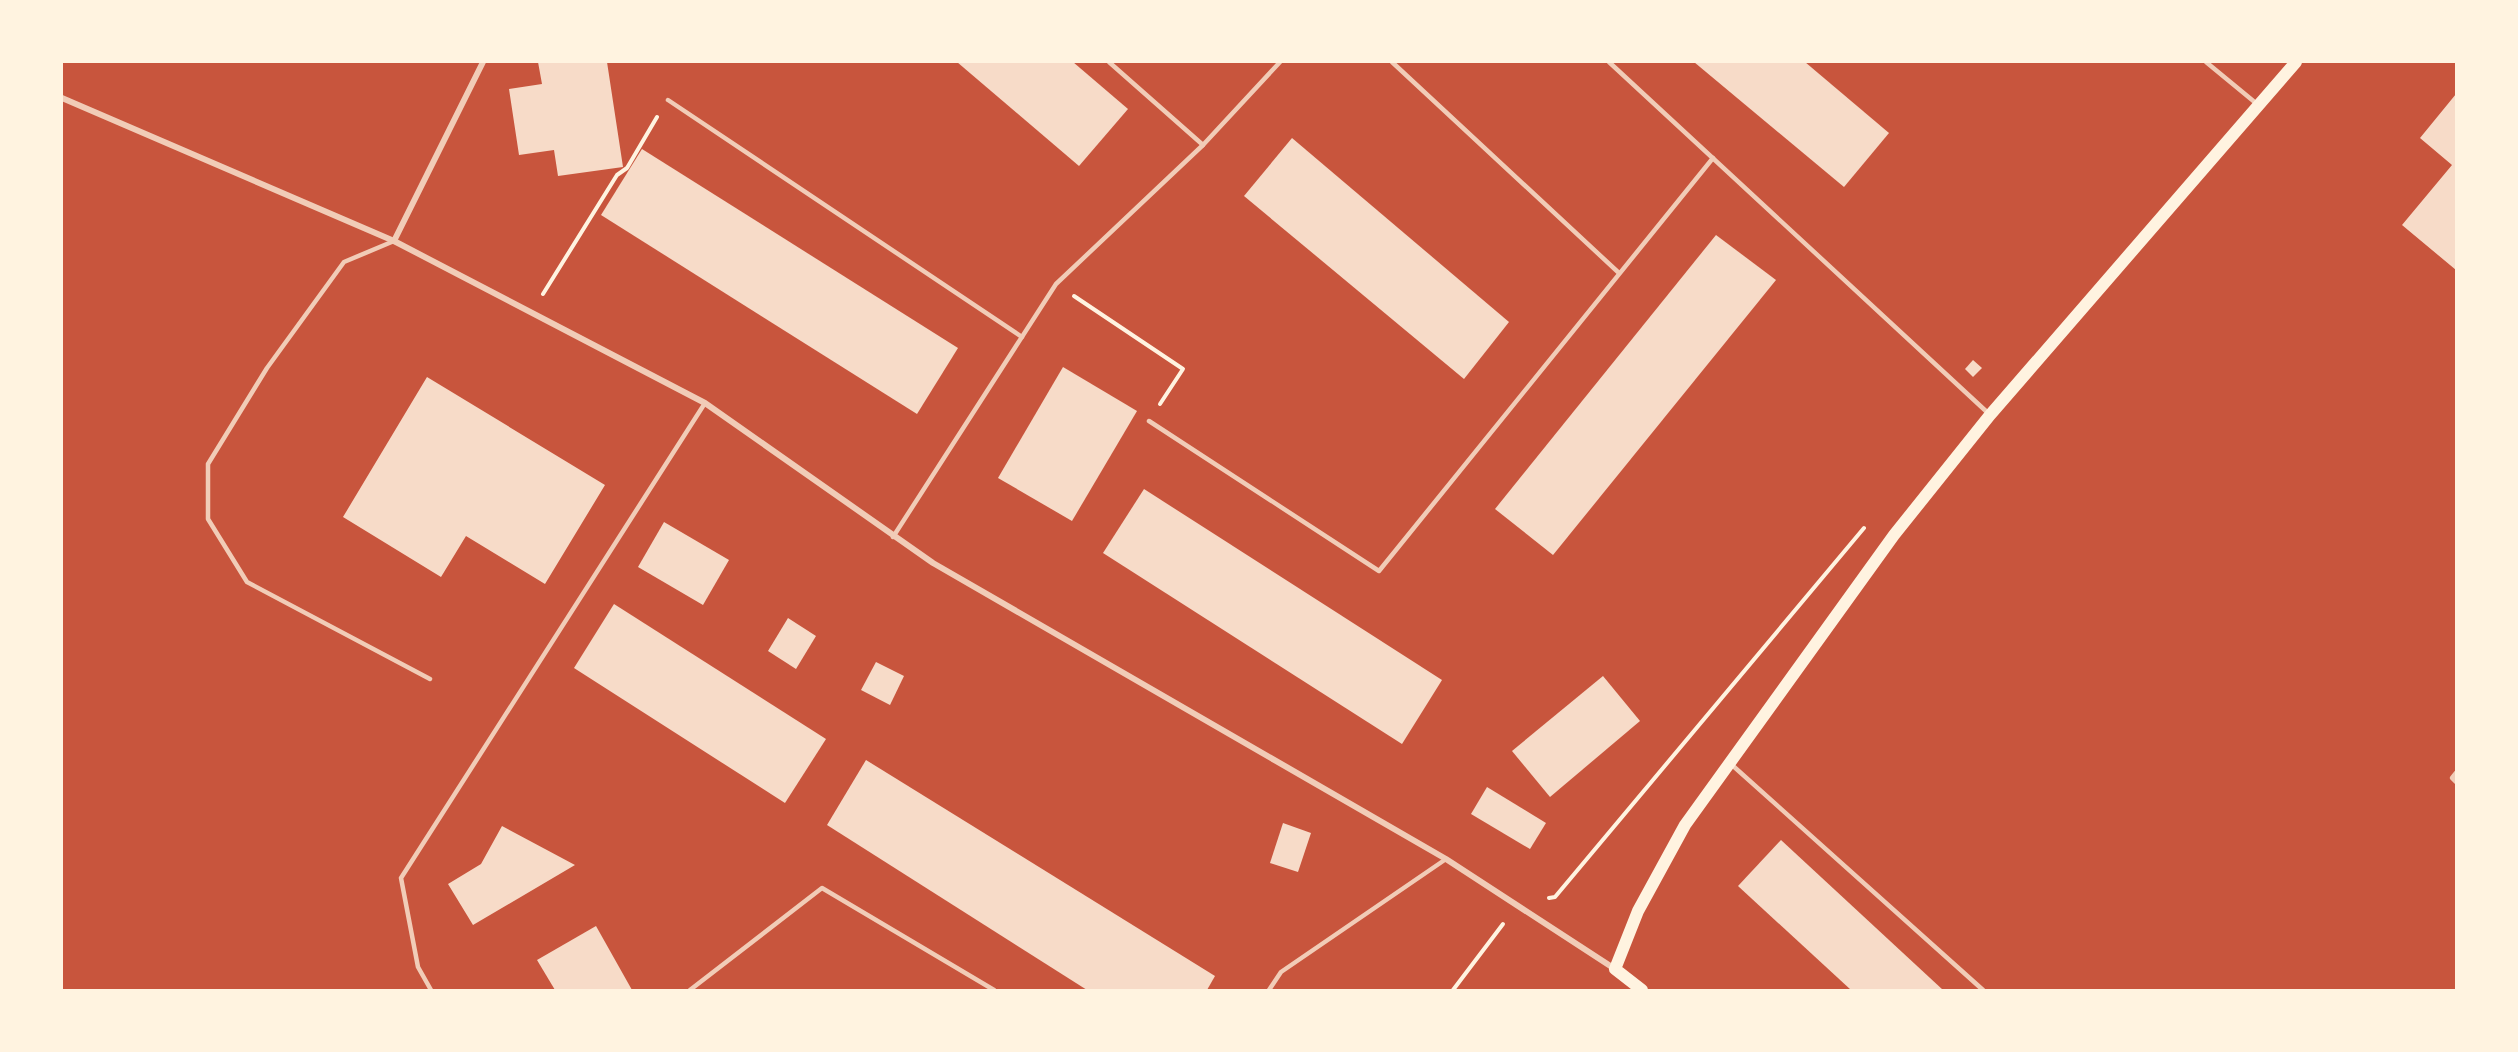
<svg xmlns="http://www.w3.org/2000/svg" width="2518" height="1052" viewBox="0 0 2518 1052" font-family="'PT Sans',sans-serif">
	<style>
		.building { fill: #f7dbc8 }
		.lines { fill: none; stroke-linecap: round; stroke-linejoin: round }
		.path { stroke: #fff3e0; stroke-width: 4 }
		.service { stroke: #f1ccb7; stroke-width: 4.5 }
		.minor { stroke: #f1ccb7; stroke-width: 6 }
		.secondary { stroke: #fff3e0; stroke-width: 12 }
	</style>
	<rect width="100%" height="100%" fill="#c8553d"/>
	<g class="building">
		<polygon points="538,62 607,62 623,167 558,176 554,150 519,155 509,89 542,84"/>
		<polygon points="957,62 1073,62 1128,109 1079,166"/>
		<polygon points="1694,62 1805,62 1889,133 1844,187"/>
		<polygon points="2456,94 2456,270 2402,225 2452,165 2420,138"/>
		<polygon points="1292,138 1509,322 1464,379 1244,196"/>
		<polygon points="642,149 958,348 917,414 601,215"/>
		<polygon points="1716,235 1776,280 1553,555 1495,509"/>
		<polygon points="1973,360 1982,368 1973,377 1965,369"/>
		<polygon points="1063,367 1137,411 1072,521 998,478"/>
		<polygon points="427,377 605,485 545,584 466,536 441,577 343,517"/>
		<polygon points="1144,489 1442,680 1402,744 1103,553"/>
		<polygon points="664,522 729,560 703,605 638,567"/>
		<polygon points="614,604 826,739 785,803 574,668"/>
		<polygon points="788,618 816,636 796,669 768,651"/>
		<polygon points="876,662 904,676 890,705 861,690"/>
		<polygon points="1603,676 1640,721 1550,797 1512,751"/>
		<polygon points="866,760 1215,976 1207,990 1087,990 827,825"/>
		<polygon points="1487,787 1546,823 1530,849 1471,814"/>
		<polygon points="1283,823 1311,833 1298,872 1270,863"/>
		<polygon points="502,826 575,865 473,925 448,884 481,864"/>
		<polygon points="1781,840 1943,990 1851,990 1738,886"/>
		<polygon points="596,926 632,990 555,990 537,960"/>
	</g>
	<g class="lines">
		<g class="path">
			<polyline points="543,294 617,175 627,168 657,117"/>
			<polyline points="1074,296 1183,369 1160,404"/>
			<polyline points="1549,898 1555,897 1864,528"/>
			<polyline points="1453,990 1503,924"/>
		</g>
		<g class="service">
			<polyline points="1109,62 1203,145"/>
			<polyline points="1392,62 1619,273"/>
			<polyline points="1609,62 1988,413"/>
			<polyline points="2206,62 2257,104"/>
			<polyline points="668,100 1022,337"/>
			<polyline points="394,241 344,262 267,368 208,464 208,519 247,582 430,679"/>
			<polyline points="1149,421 1379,571 1713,158"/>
			<polyline points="893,537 1056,284 1203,145 1280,62"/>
			<polyline points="1732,765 1983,990"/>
			<polyline points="2456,773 2452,778 2456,782"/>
			<polyline points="431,990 418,967 401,878 705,403"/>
			<polyline points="690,990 822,888 994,990"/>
			<polyline points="1269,990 1281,972 1446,859"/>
		</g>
		<g class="minor">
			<polyline points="62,98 394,241 705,403 933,563 1446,859 1615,969"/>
			<polyline points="394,241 483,62"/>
		</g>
		<polyline class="secondary" points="1642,990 1615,969 1638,911 1685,825 1894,535 1990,415 2296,62"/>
	</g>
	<rect width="2518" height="1052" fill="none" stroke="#fff3e0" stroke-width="126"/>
</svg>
